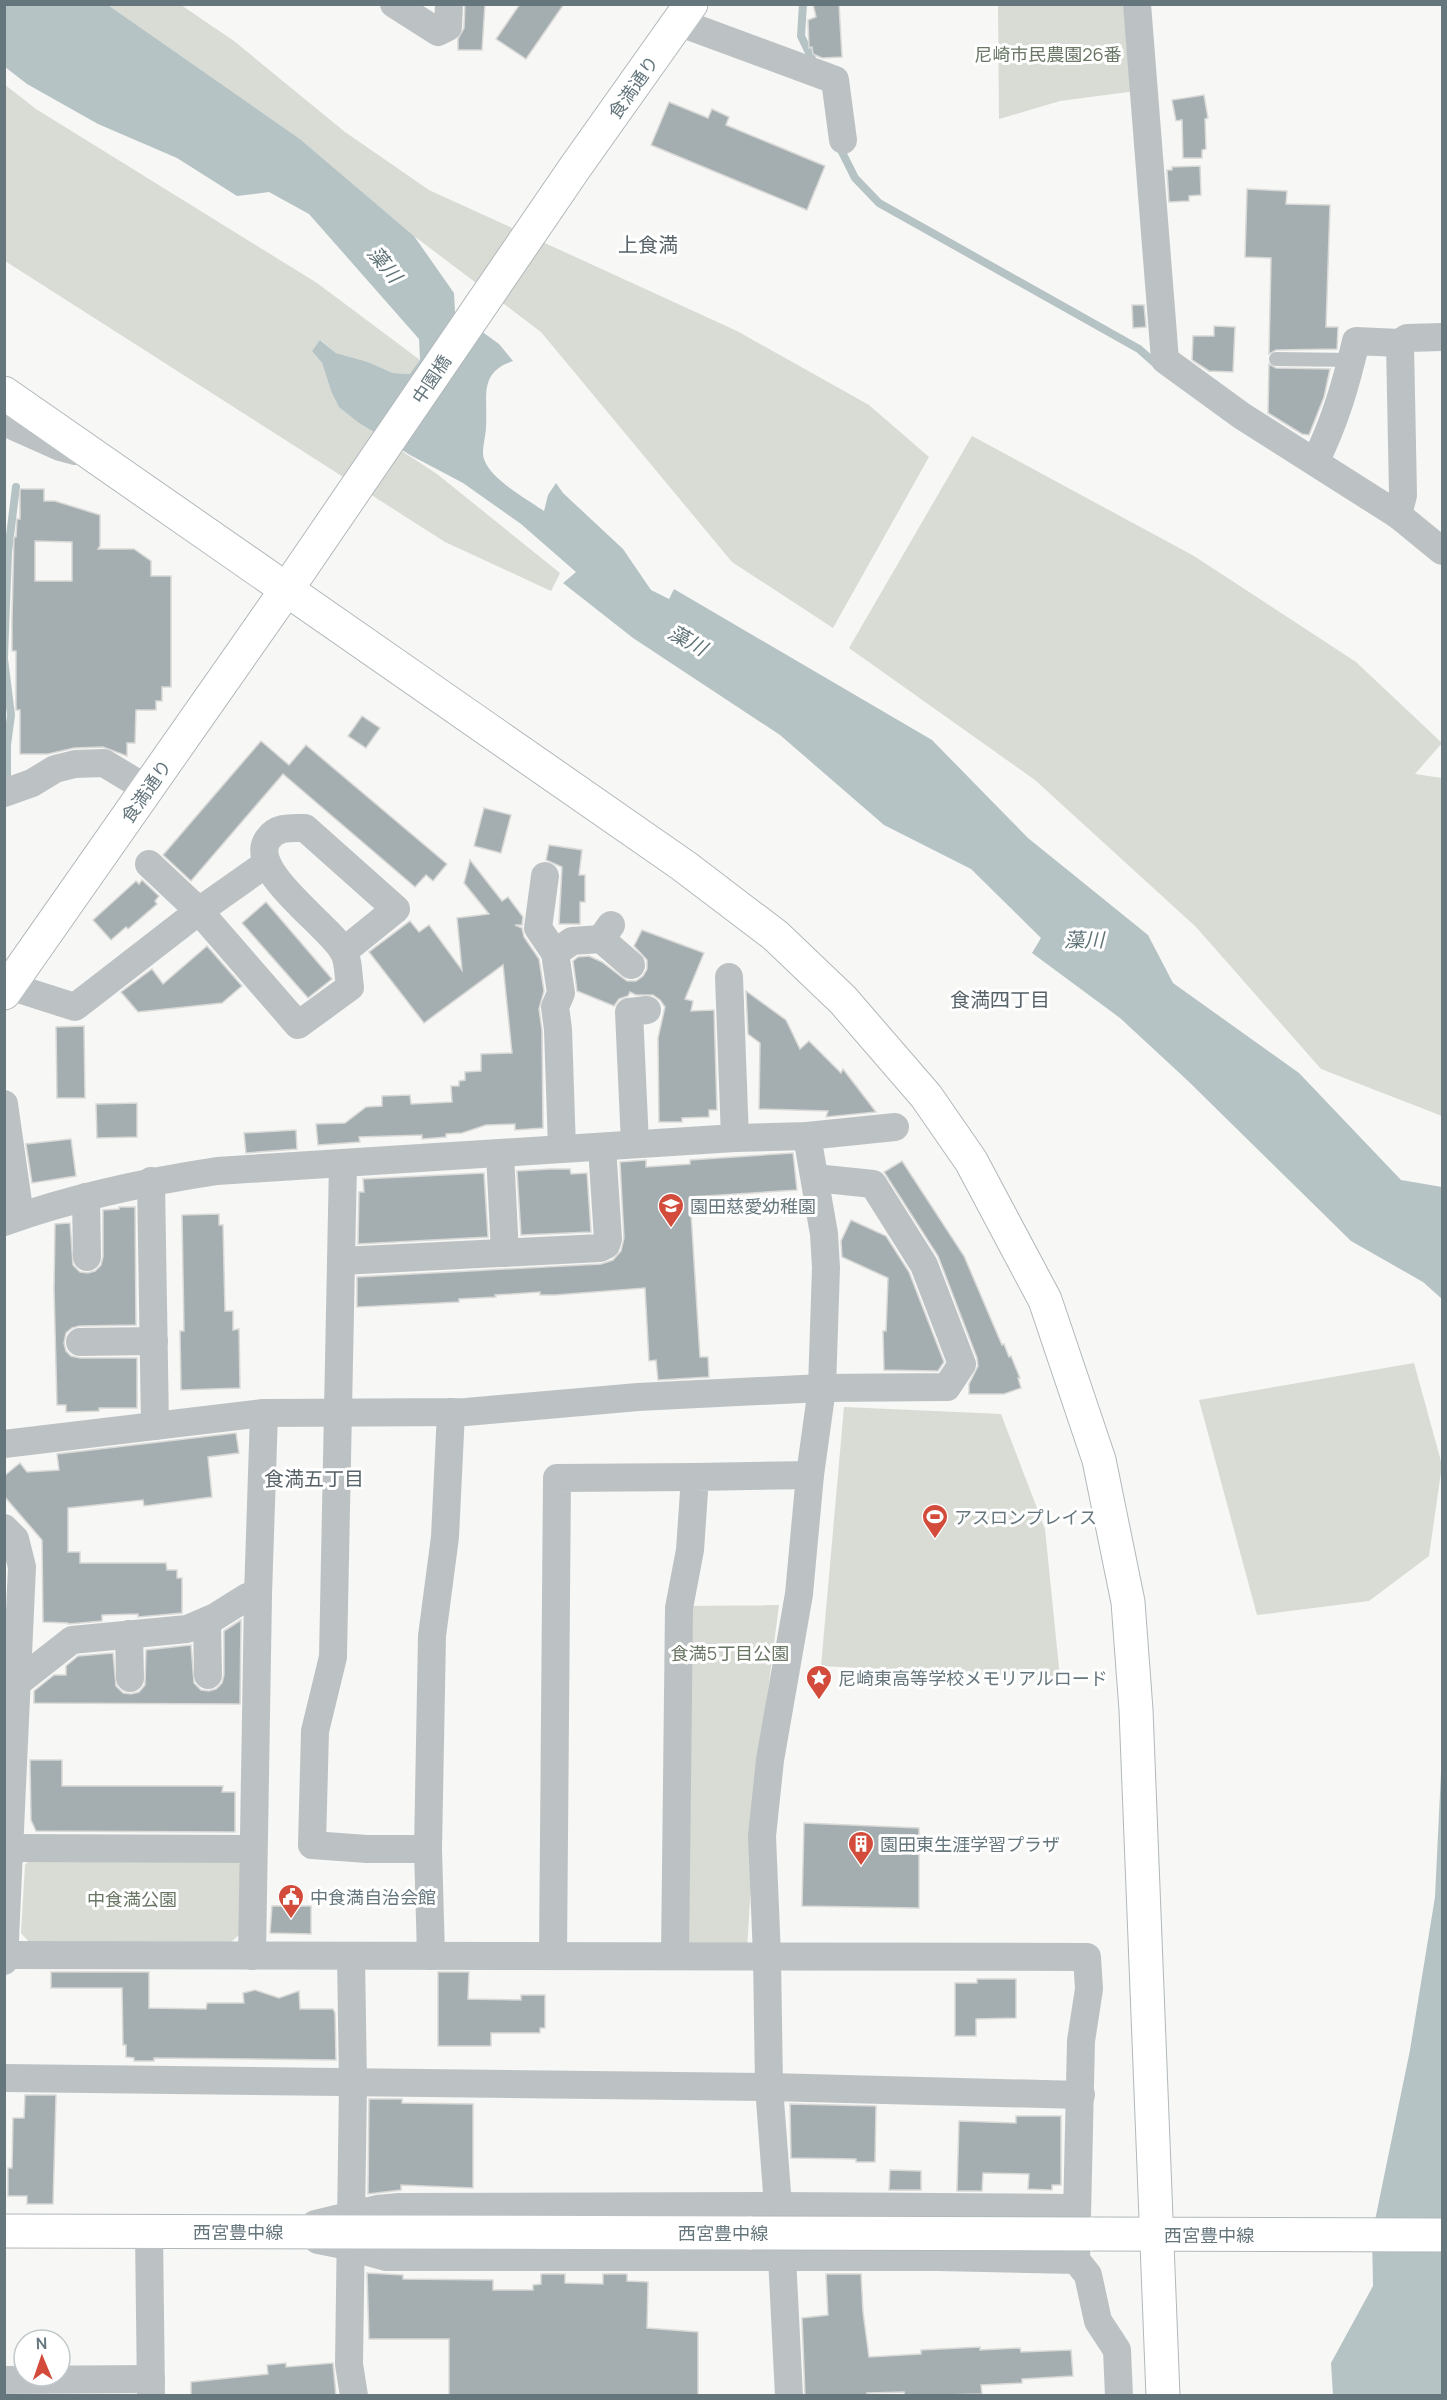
<svg xmlns="http://www.w3.org/2000/svg" width="1447" height="2400" viewBox="0 0 1447 2400" font-family="Manrope,'Noto Sans JP',sans-serif">
	<style>
		.green { fill: #d8dcd4 }
		.water { fill: #b6c3c5 }
		.lines { fill: none; stroke-linecap: round; stroke-linejoin: round }
		.stream { stroke: #b6c3c5; stroke-width: 8 }
		.building { fill: #a4aeb1; stroke: #d9d9d7; stroke-width: 1.5; fill-rule: evenodd }
		.secondary-casing { stroke: #b1b8bb; stroke-width: 35 }
		.lane { stroke: #bcc2c4; stroke-width: 14 }
		.street { stroke: #bcc2c4; stroke-width: 28 }
		.secondary { stroke: #fff; stroke-width: 33 }
		.secondary-bridge-casing { stroke: #b1b8bb; stroke-width: 35; stroke-linecap: butt }
		.secondary-bridge { stroke: #fff; stroke-width: 33 }
		.labels { text-anchor: middle; dominant-baseline: central; stroke-width: 6; stroke-linejoin: round; paint-order: stroke }
		.park-label { font-size: 18px; fill: #697664; stroke: #fff }
		.street-label { font-size: 18px; fill: #65767d; stroke: #fff }
		.poi-label { font-size: 18px; fill: #65767d; stroke: #fff; text-anchor: start }
		.neighbourhood-label { font-size: 20px; fill: #576369; stroke: #fff }
		.water-label { font-size: 20px; font-style: italic; fill: #607478; stroke: #fff }
	</style>
	<rect width="100%" height="100%" fill="#f7f7f5"/>
	<g class="green">
		<polygon points="108,5 181,5 234,41 345,132 429,190 737,331 869,405 929,457 833,628 732,562 541,332 414,236 300,139"/>
		<polygon points="998,5 1130,5 1136,91 1060,101 999,119"/>
		<polygon points="4,84 36,109 317,283 420,360 411,374 393,373 368,362 336,353 321,340 312,351 322,363 331,391 359,423 437,474 560,573 551,591 445,542 5,261"/>
		<polygon points="972,436 1194,556 1356,662 1442,743 1415,774 1442,778 1442,1116 1321,1069 1196,927 1035,780 849,648"/>
		<polygon points="1414,1363 1442,1465 1429,1556 1369,1601 1257,1615 1199,1400"/>
		<polygon points="844,1407 1001,1414 1045,1529 1060,1678 821,1666"/>
		<polygon points="779,1605 758,1768 747,1950 685,1947 688,1606"/>
		<polygon points="34,1856 234,1857 242,1866 240,1934 230,1943 30,1943 21,1933 25,1865"/>
	</g>
	<g class="water">
		<path d="M4,5h104l192,134 114,97 40,57 1,19 44,32 14,17c-35,12 -25,35 -27,66 0,9 -5,24 -2,32 7,21 43,40 60,52l4,-16 8,-12 7,10 60,56 28,41 18,9 5,-10 258,151 96,98 120,97 25,48 126,90 102,107 41,7v112l-19,-17 -72,-41 -164,-161 -67,-62 -88,-65 9,-15 -70,-69 -87,-44 -104,-90 -147,-97 -70,-55 13,-11 -55,-48 -58,-41 -53,-28 -51,-32 -20,-16 -8,-16 -9,-28 -10,-12 8,-11 16,13 32,9 25,11 17,1 10,-14 -1,-21 -110,-125 -40,-22 -32,4 -60,-38 -79,-34 -71,-40 -22,-17z"/>
		<polygon points="1442,1752 1442,2395 1333,2395 1331,2363 1373,2286 1372,2235 1410,2050 1435,1897"/>
	</g>
	<g class="lines">
		<g class="stream">
			<polyline points="803,4 801,36 814,63"/>
			<polyline points="839,146 855,178 879,203 1139,349 1157,365"/>
			<polyline points="4,657 8,552 16,487"/>
			<polyline points="4,659 11,715 7,745 7,786"/>
		</g>
	</g>
	<g class="building">
		<polygon points="465,4 485,4 482,50 458,50 458,39 464,28"/>
		<polygon points="520,4 564,4 526,59 496,39"/>
		<polygon points="813,4 839,4 842,57 822,58 813,54 812,47 809,48 808,20 816,17"/>
		<polygon points="1204,95 1208,118 1205,119 1206,149 1202,150 1202,158 1183,158 1182,120 1176,121 1172,100"/>
		<polygon points="669,102 708,118 712,109 729,117 726,125 825,166 807,210 651,145"/>
		<polygon points="1200,166 1201,195 1189,196 1189,201 1169,202 1167,170 1172,170 1172,167"/>
		<polygon points="1247,189 1287,191 1286,204 1330,205 1326,327 1338,327 1337,349 1276,350 1269,354 1271,258 1245,257"/>
		<polygon points="1132,305 1144,305 1146,327 1133,328"/>
		<polygon points="1214,326 1235,327 1233,372 1209,371 1192,360 1193,336 1214,336"/>
		<polygon points="1269,364 1276,368 1330,369 1324,397 1309,435 1302,434 1268,413"/>
		<path d="M20,489h24v12h11l45,14v31l-2,3h36l17,12v15h20v111h-9v14h-6v9h-20l-1,33h-8v13l-24,-9 -29,1 -26,6h-28v-44h-4v-59h-4v-33l2,-81h2l1,-18h3zM35,541l37,1v39h-37z"/>
		<polygon points="362,716 380,728 366,748 348,736"/>
		<polygon points="261,741 289,765 306,745 447,864 433,881 426,875 415,887 283,774 191,881 163,855"/>
		<polygon points="484,808 511,815 501,853 474,846"/>
		<polygon points="549,845 582,850 579,875 585,875 585,902 580,902 580,924 559,924 562,867 546,860"/>
		<polygon points="470,860 502,901 508,897 523,917 522,925 515,925 522,928 524,937 539,959 544,991 539,1009 542,1030 543,1128 515,1130 515,1124 486,1125 462,1133 446,1134 446,1137 422,1139 422,1135 359,1137 360,1142 318,1145 316,1124 345,1123 366,1107 382,1106 382,1096 410,1095 411,1104 452,1102 451,1086 459,1086 459,1081 465,1080 465,1072 481,1071 481,1054 512,1053 503,965 424,1023 369,952 410,921 419,932 429,925 462,970 457,918 489,914 464,883"/>
		<polygon points="142,880 159,896 155,901 157,904 128,929 126,927 111,940 93,920 136,881 139,884"/>
		<polygon points="266,902 332,979 308,998 242,923"/>
		<polygon points="642,930 704,953 685,999 693,1001 691,1011 714,1010 717,1110 709,1110 709,1117 682,1118 682,1122 659,1122 658,1038 665,1007 660,1000 653,995 636,995 630,992 628,996 619,999 614,1006 577,991 573,961 578,957 589,956 602,962 627,981 636,981 643,976 647,969 647,960 634,946"/>
		<polygon points="207,946 242,986 222,1003 138,1012 121,992 152,969 163,984"/>
		<polygon points="746,991 786,1020 800,1049 809,1041 841,1073 843,1069 876,1112 826,1117 828,1111 759,1109 760,1043 748,1034"/>
		<polygon points="84,1026 85,1098 57,1098 56,1027"/>
		<polygon points="137,1103 137,1137 97,1138 96,1104"/>
		<polygon points="296,1130 297,1149 246,1153 244,1133"/>
		<polygon points="71,1139 76,1176 32,1183 26,1144"/>
		<polygon points="793,1153 797,1190 690,1197 700,1357 708,1357 709,1377 658,1380 656,1360 649,1361 645,1288 555,1295 540,1295 540,1292 495,1295 496,1297 459,1299 459,1302 357,1307 357,1277 601,1264 613,1260 621,1251 624,1238 620,1162 646,1160 646,1167 690,1164 690,1160"/>
		<polygon points="902,1161 964,1256 1002,1345 1004,1344 1009,1357 1011,1356 1020,1378 1018,1378 1021,1388 1004,1394 969,1394 969,1384 978,1366 977,1358 938,1256 884,1172"/>
		<polygon points="550,1169 570,1169 571,1174 587,1173 591,1232 521,1235 517,1171"/>
		<polygon points="484,1173 488,1237 358,1244 359,1192 364,1192 363,1179"/>
		<polygon points="119,1207 135,1207 136,1325 79,1326 72,1328 66,1333 64,1343 66,1351 71,1356 80,1358 137,1358 137,1408 99,1408 99,1411 66,1412 66,1405 57,1405 54,1289 55,1224 70,1223 73,1265 80,1272 88,1273 95,1271 101,1265 103,1257 103,1210 119,1209"/>
		<polygon points="219,1214 219,1225 223,1225 225,1311 233,1311 233,1330 239,1329 240,1388 181,1390 180,1331 184,1331 182,1215"/>
		<polygon points="851,1220 886,1236 909,1272 944,1362 938,1371 884,1370 883,1331 886,1331 888,1278 842,1257 841,1241"/>
		<polygon points="236,1433 239,1453 208,1457 212,1497 144,1506 143,1500 68,1508 68,1552 80,1552 80,1563 166,1563 167,1570 177,1570 177,1578 182,1578 182,1613 138,1617 138,1614 102,1615 102,1621 68,1624 68,1623 43,1622 42,1540 4,1496 4,1476 20,1463 27,1472 59,1470 57,1454"/>
		<polygon points="241,1620 240,1704 34,1703 34,1691 54,1675 66,1675 66,1666 78,1656 113,1653 116,1686 123,1693 131,1694 139,1692 145,1685 146,1650 191,1645 194,1683 201,1690 209,1691 216,1689 222,1683 224,1675 224,1631"/>
		<polygon points="30,1760 62,1760 62,1786 223,1786 222,1792 235,1792 235,1832 36,1831 31,1820"/>
		<polygon points="804,1823 919,1828 919,1908 802,1906"/>
		<polygon points="272,1906 311,1906 311,1934 270,1933"/>
		<polygon points="51,1972 149,1972 149,2008 206,2009 207,2003 244,2003 243,1993 255,1990 279,1998 299,1991 300,2009 333,2009 335,2013 336,2060 154,2058 154,2061 134,2061 134,2058 126,2057 126,2045 123,2045 122,1988 51,1988"/>
		<polygon points="438,1972 469,1972 468,1999 521,2000 521,1995 545,1995 545,2028 540,2028 540,2033 491,2033 491,2046 438,2046"/>
		<polygon points="977,1979 1016,1979 1016,2018 976,2019 976,2036 955,2036 955,1983 977,1983"/>
		<polygon points="25,2095 56,2095 53,2204 27,2204 27,2196 8,2196 8,2168 12,2168 13,2118 24,2118"/>
		<polygon points="369,2099 402,2099 402,2103 473,2104 473,2188 401,2185 401,2190 368,2194"/>
		<polygon points="790,2104 876,2106 875,2162 856,2162 856,2159 791,2158"/>
		<polygon points="1016,2116 1061,2116 1061,2185 1052,2185 1052,2190 1028,2189 1029,2174 983,2173 982,2191 957,2191 959,2121 1016,2123"/>
		<polygon points="890,2170 921,2171 921,2190 889,2190"/>
		<polygon points="367,2273 403,2275 403,2279 493,2280 493,2290 533,2290 533,2285 541,2284 541,2274 565,2274 565,2283 603,2284 603,2274 627,2274 627,2281 648,2282 647,2328 698,2332 698,2396 449,2396 449,2339 369,2339"/>
		<polygon points="826,2274 861,2274 863,2312 869,2357 921,2354 921,2350 980,2347 980,2350 1020,2348 1021,2352 1071,2350 1073,2376 1022,2379 1022,2383 981,2385 982,2394 905,2396 904,2392 867,2393 867,2396 805,2396 802,2318 828,2315"/>
		<polygon points="286,2363 286,2367 333,2363 336,2396 191,2396 191,2382 268,2374 267,2365"/>
	</g>
	<g class="lines">
		<defs>
			<g id="secondary">
				<polyline points="4,393 684,866 776,936 843,1000 926,1096 971,1161 1045,1300 1099,1460 1128,1602 1136,1710 1163,2396"/>
				<polyline points="4,993 287,589 574,169 691,4"/>
				<polyline points="4,2231 752,2233"/>
				<polyline points="1090,2234 1442,2235"/>
			</g>
		</defs>
		<use href="#secondary" class="secondary-casing"/>
		<polyline class="lane" points="1276,359 1351,360"/>
		<g class="street">
			<polyline points="394,4 438,32 448,27 449,4"/>
			<polyline points="1137,4 1165,360 1242,416 1398,515 1442,551"/>
			<polyline points="678,22 835,80 843,140"/>
			<polyline points="4,422 60,447 75,451"/>
			<path d="M1315,462c20,-40 31,-78 41,-121l44,2 7,-5 35,-1"/>
			<polyline points="1398,515 1403,495 1400,343"/>
			<polyline points="4,793 32,783 55,769 75,764 104,763 147,789"/>
			<path d="M149,864l50,47 99,114 52,-38c-2,-11 -1,-27 -7,-36 -14,-26 -97,-81 -75,-112 9,-13 23,-11 37,-11l91,81 -52,42"/>
			<polyline points="545,876 538,928 555,953 561,993 555,1007 558,1029 562,1149"/>
			<polyline points="601,939 631,965"/>
			<polyline points="555,953 572,941 601,939 611,925"/>
			<polyline points="729,977 735,1138"/>
			<polyline points="9,986 75,1007 199,911 267,863"/>
			<polyline points="4,1104 20,1216"/>
			<polyline points="635,1144 629,1012 647,1010"/>
			<polyline points="500,1154 505,1253"/>
			<polyline points="343,1163 333,1657 315,1731 312,1845 367,1849 428,1849"/>
			<polyline points="151,1181 155,1426"/>
			<polyline points="86,1197 87,1257"/>
			<path d="M4,1222c70,-25 140,-40 213,-51l518,-33 72,-2 88,-9"/>
			<polyline points="341,1261 600,1248 606,1245 608,1239 602,1147"/>
			<polyline points="80,1342 154,1341"/>
			<polyline points="4,1444 264,1413 466,1412 638,1397 822,1388 947,1387 962,1364 924,1265 873,1184 815,1178"/>
			<polyline points="4,1528 15,1539 22,1567 4,1961"/>
			<polyline points="207,1621 208,1675"/>
			<polyline points="129,1634 130,1678"/>
			<polyline points="17,1683 72,1640 187,1629 215,1617 247,1597 258,1595"/>
			<polyline points="10,1848 252,1849"/>
			<polyline points="5,1955 1087,1957 1089,1989 1081,2041 1076,2260 1088,2275 1098,2321 1117,2350 1119,2396"/>
			<polyline points="252,1956 258,1595 264,1413"/>
			<polyline points="351,1956 353,2084 349,2364 354,2396"/>
			<polyline points="431,1956 428,1849 432,1636 445,1537 451,1412"/>
			<polyline points="553,1956 557,1478 695,1477"/>
			<polyline points="675,1956 679,1608 690,1550 695,1477 810,1475"/>
			<polyline points="4,2078 769,2087 1081,2095"/>
			<polyline points="778,2206 769,2087 767,1956 762,1836 770,1760 799,1594 810,1475 822,1388 826,1268 824,1234 807,1136"/>
			<polyline points="315,2224 377,2209 399,2207 778,2206 1076,2208"/>
			<polyline points="149,2232 151,2396"/>
			<polyline points="318,2240 343,2245 386,2257 938,2257 1076,2260"/>
			<polyline points="782,2257 789,2396"/>
			<polyline points="4,2380 151,2379"/>
		</g>
		<use href="#secondary" class="secondary"/>
		<defs>
			<polyline id="secondary-bridge" points="752,2233 1090,2234"/>
		</defs>
		<use href="#secondary-bridge" class="secondary-bridge-casing"/>
		<use href="#secondary-bridge" class="secondary-bridge"/>
	</g>
	<defs>
		<symbol id="school-pin" viewBox="-11 -11 22 30"><path d="M0 17L-7.5 6A9.5 9.5 0 1 1 7.5 6Z" fill="#d34b3a" stroke="#fff"/><path d="M0-5L7-2L0 1L-7-2ZM-4 1L0 2.5L4 1V4Q0 6-4 4Z" fill="#fff"/></symbol>
		<symbol id="stadium-pin" viewBox="-11 -11 22 30"><path d="M0 17L-7.5 6A9.5 9.5 0 1 1 7.5 6Z" fill="#d34b3a" stroke="#fff"/><path d="M0-5a6.5 5 0 1 0 0 10a6.5 5 0 1 0 0-10ZM-3.5-1.8h7v3.6h-7Z" fill="#fff"/></symbol>
		<symbol id="sight-pin" viewBox="-11 -11 22 30"><path d="M0 17L-7.5 6A9.5 9.5 0 1 1 7.5 6Z" fill="#d34b3a" stroke="#fff"/><path d="M0-6L1.8-2.2L6-1.7L2.9 1.2L3.7 5.4L0 3.3L-3.7 5.4L-2.9 1.2L-6-1.7L-1.8-2.2Z" fill="#fff"/></symbol>
		<symbol id="building-pin" viewBox="-11 -11 22 30"><path d="M0 17L-7.5 6A9.5 9.5 0 1 1 7.5 6Z" fill="#d34b3a" stroke="#fff"/><path d="M-4-6H4V6H1V3H-1V6H-4ZM-2.5-4.3h1.7v1.8h-1.7ZM.8-4.3h1.7v1.8H.8ZM-2.5-1h1.7V.8h-1.7ZM.8-1h1.7V.8H.8Z" fill="#fff"/></symbol>
		<symbol id="civic-pin" viewBox="-11 -11 22 30"><path d="M0 17L-7.5 6A9.5 9.5 0 1 1 7.5 6Z" fill="#d34b3a" stroke="#fff"/><path d="M-.6-6.5H3V-4.5H.6V-3L4-1V1h2V6H-6V1h2V-1L-.6-3ZM-1.2 2.5V6h2.4V2.5Z" fill="#fff"/></symbol>
	</defs>
	<g fill-rule="evenodd">
		<use href="#school-pin" x="656" y="1191" width="30" height="40"/>
		<use href="#stadium-pin" x="920" y="1502" width="30" height="40"/>
		<use href="#sight-pin" x="804" y="1663" width="30" height="40"/>
		<use href="#building-pin" x="846" y="1829" width="30" height="40"/>
		<use href="#civic-pin" x="276" y="1882" width="30" height="40"/>
	</g>
	<g class="labels">
		<g class="park-label">
			<text x="1048" y="54">尼崎市民農園26番</text>
			<text x="730" y="1653">食満5丁目公園</text>
			<text x="132" y="1899">中食満公園</text>
		</g>
		<g class="street-label">
			<text transform="translate(633 87) rotate(-55)">食満通り</text>
			<text transform="translate(431 379) rotate(-56)">中園橋</text>
			<text transform="translate(146 791) rotate(-55)">食満通り</text>
			<text x="238" y="2232">西宮豊中線</text>
			<text x="723" y="2233">西宮豊中線</text>
			<text x="1209" y="2235">西宮豊中線</text>
		</g>
		<g class="poi-label">
			<text x="690" y="1206">園田慈愛幼稚園</text>
			<text x="954" y="1517">アスロンプレイス</text>
			<text x="838" y="1678">尼崎東高等学校メモリアルロード</text>
			<text x="880" y="1844">園田東生涯学習プラザ</text>
			<text x="310" y="1897">中食満自治会館</text>
		</g>
		<g class="neighbourhood-label">
			<text x="648" y="244">上食満</text>
			<text x="1000" y="999">食満四丁目</text>
			<text x="314" y="1478">食満五丁目</text>
		</g>
		<g class="water-label">
			<text transform="translate(385 264) rotate(51)">藻川</text>
			<text transform="translate(688 640) rotate(29)">藻川</text>
			<text x="1084" y="939">藻川</text>
		</g>
	</g>
	<rect width="1447" height="2400" fill="none" stroke="#65767d" stroke-width="12"/>
	<g transform="translate(42 2358) rotate(358)"><circle r="28" fill="#ffffff" stroke="#c1c8cb" stroke-width="1.5"/>
	<path d="M0-4.5L10 22L0 15L-10 22Z" fill="#d34b3a"/>
	<text y="-9" font-size="16" font-weight="bold" text-anchor="middle" fill="#65767d">N</text>
	</g>
</svg>
